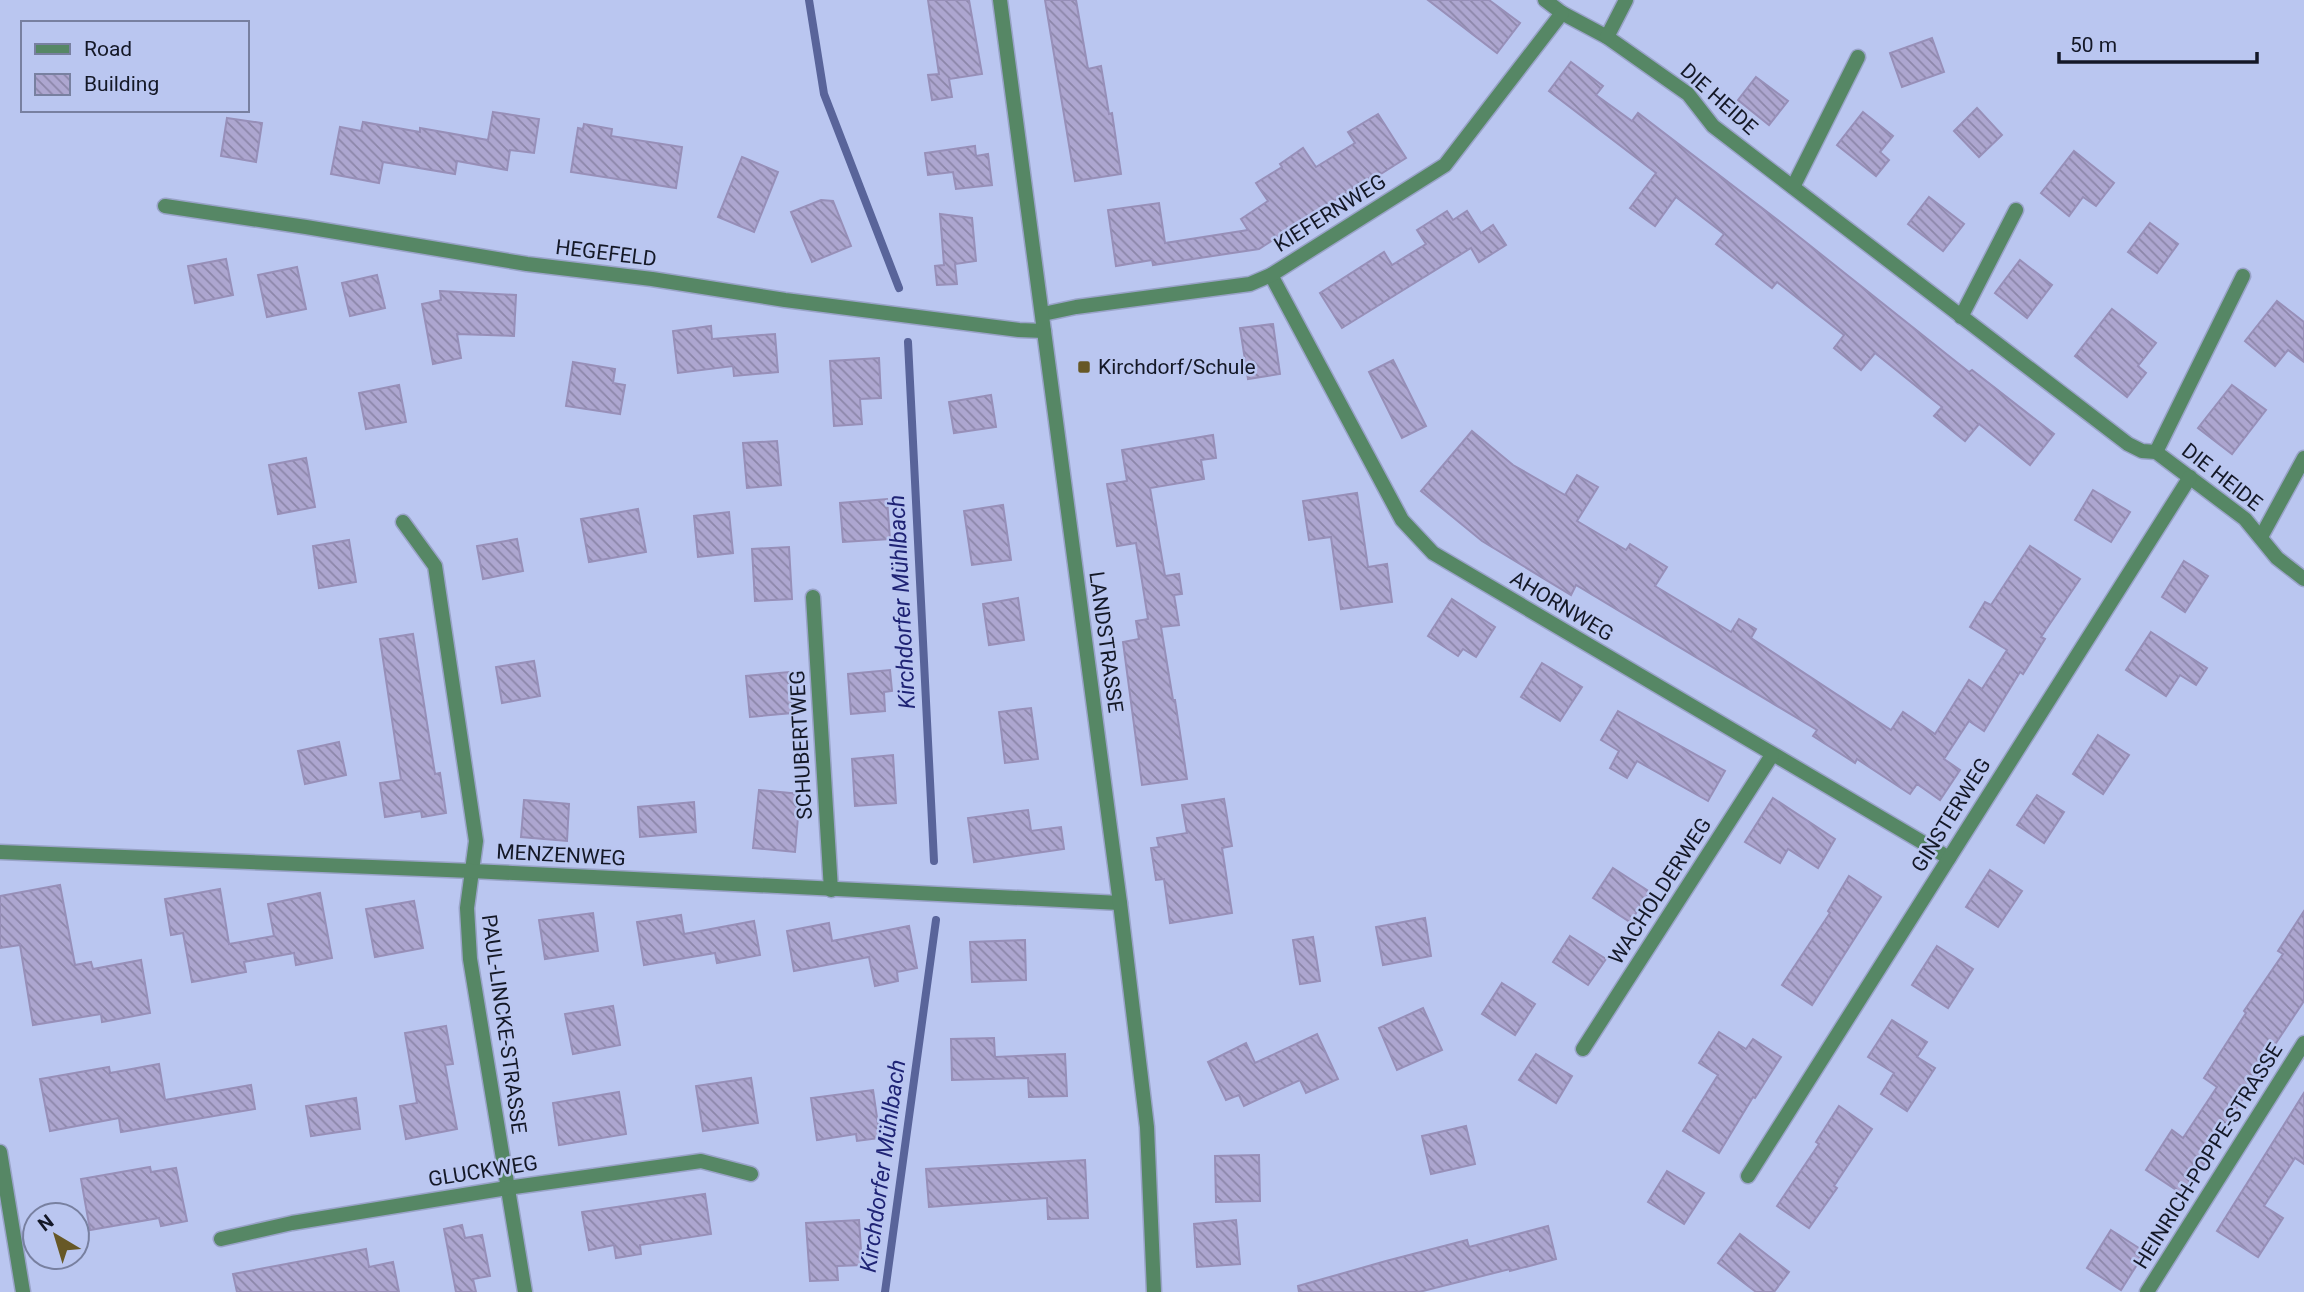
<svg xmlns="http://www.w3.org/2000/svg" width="2304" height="1292" viewBox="0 0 2304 1292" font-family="Roboto,sans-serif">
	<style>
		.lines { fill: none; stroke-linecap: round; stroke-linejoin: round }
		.stream { stroke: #59649a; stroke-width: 8 }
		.building { fill: url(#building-back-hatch); stroke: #978fb8; stroke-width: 2 }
		.minor-casing { stroke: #99a3c8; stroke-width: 17 }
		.tertiary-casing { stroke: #99a3c8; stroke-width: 17 }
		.minor { stroke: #568765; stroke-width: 14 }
		.tertiary { stroke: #568765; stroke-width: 14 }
		.poi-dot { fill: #675826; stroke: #bac6f0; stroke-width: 2.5 }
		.labels { text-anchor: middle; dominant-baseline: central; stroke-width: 5; stroke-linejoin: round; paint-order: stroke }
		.street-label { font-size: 21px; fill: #141827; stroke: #bac6f0 }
		.poi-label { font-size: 21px; fill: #141827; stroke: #bac6f0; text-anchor: start }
		.water-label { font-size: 23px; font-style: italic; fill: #1f2375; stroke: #bac6f0 }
	</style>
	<defs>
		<pattern id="building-back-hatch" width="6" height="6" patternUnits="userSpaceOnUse" patternTransform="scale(1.75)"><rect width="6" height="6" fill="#ada6d0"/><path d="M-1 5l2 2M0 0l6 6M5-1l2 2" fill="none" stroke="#8c86a9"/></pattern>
	</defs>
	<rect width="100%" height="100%" fill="#bac6f0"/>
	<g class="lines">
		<g class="stream">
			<polyline points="809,0 824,94 899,288"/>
			<polyline points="908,342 934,861"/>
			<polyline points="885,1292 936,920"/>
		</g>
	</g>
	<g class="building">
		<polygon points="928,0 969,0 982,74 949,79 952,97 932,100 928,75 939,74"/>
		<polygon points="1045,0 1076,0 1088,69 1101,66 1109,114 1112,113 1121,174 1075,181"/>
		<polygon points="1428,0 1489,0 1520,23 1497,53"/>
		<polygon points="1932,38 1944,72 1902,87 1890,53"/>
		<polygon points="1571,62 1603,86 1596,95 1632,121 1638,113 1788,228 1969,372 1972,370 2054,434 2030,465 1979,424 1965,441 1934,416 1942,407 1875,353 1861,370 1834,348 1844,335 1777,282 1772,288 1716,244 1724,234 1676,197 1655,226 1630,208 1656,173 1549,91"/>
		<polygon points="1756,77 1788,101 1769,125 1738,100"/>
		<polygon points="1977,108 2002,135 1979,157 1954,131"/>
		<polygon points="493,112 539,119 534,153 510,150 507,170 457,161 455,174 383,162 379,183 331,174 340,127 361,131 363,122 420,132 420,128 488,140"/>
		<polygon points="1863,112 1893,136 1880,152 1889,160 1876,176 1837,145"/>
		<polygon points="1378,114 1406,158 1376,177 1374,175 1259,249 1153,265 1152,260 1116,266 1108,210 1159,203 1165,243 1248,230 1241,219 1268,201 1256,183 1282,167 1280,164 1303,148 1316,167 1355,143 1348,132"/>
		<polygon points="227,118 262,123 256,162 221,156"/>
		<polygon points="584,124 612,129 611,136 682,147 676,188 571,172 578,128 583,129"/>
		<polygon points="975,146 976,156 988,154 992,185 956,189 953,172 928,175 925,153"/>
		<polygon points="2074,151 2114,183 2096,206 2083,197 2069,216 2041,193"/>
		<polygon points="742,157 778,172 754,232 718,217"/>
		<polygon points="1929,197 1964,224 1943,251 1908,224"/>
		<polygon points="821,200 833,201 851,246 812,262 791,212"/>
		<polygon points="1447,211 1453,220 1467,211 1481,233 1493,225 1506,245 1479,262 1471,248 1342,328 1320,293 1384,252 1392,265 1426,244 1417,230"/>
		<polygon points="940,214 972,218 976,261 955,264 957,284 937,285 935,266 944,265"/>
		<polygon points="2150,223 2178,244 2157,273 2128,252"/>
		<polygon points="226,259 233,295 195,303 188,266"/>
		<polygon points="2020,260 2052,285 2027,318 1995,293"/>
		<polygon points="297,267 306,309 267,317 258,275"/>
		<polygon points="377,275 385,308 350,316 342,283"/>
		<polygon points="440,291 516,295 514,336 457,334 461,358 433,364 422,304 441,300"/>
		<polygon points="2277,301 2304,322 2304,362 2288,350 2275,366 2245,341"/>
		<polygon points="2112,309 2156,343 2138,366 2146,373 2127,397 2075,356"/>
		<polygon points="1273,324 1280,374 1248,379 1240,328"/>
		<polygon points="711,326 712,339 775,334 778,372 734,376 733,366 678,373 673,331"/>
		<polygon points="879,358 881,398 860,399 862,424 834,426 830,361"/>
		<polygon points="1393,360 1426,426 1402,438 1369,372"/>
		<polygon points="573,362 615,369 613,383 625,385 620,414 566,406"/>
		<polygon points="399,385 406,422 366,429 359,393"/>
		<polygon points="2232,385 2266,410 2232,454 2198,428"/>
		<polygon points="991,395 996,427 954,433 949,402"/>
		<polygon points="1472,431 1513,465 1565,495 1577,475 1598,487 1577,521 1626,550 1630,544 1667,567 1655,586 1731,632 1739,619 1756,629 1751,638 1891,730 1903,712 1935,734 1969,680 1982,689 2007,650 1970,627 1985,602 1991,605 2030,546 2080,579 2041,637 2045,639 2023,674 2020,672 1984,731 1969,721 1944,759 1960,770 1940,800 1917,784 1910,794 1857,759 1855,763 1813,736 1817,730 1576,585 1571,595 1482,541 1421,491"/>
		<polygon points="1213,435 1216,458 1201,460 1204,479 1150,488 1165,576 1179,574 1182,594 1174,595 1179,625 1161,627 1173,700 1175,700 1187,779 1142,785 1123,642 1139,639 1136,621 1148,619 1136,543 1117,546 1107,484 1127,481 1122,450"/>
		<polygon points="777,441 781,485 747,488 743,443"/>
		<polygon points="306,458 315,507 278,514 269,465"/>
		<polygon points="2093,490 2130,512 2111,542 2075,520"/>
		<polygon points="1357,493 1368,567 1387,564 1392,602 1341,609 1331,537 1309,540 1303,501"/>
		<polygon points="887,499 890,539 843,542 840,503"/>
		<polygon points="1003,505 1011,560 972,565 964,511"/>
		<polygon points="638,509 646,552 589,562 581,519"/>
		<polygon points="729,512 733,553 698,557 694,516"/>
		<polygon points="517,539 523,571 483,579 477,546"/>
		<polygon points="349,540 356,582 319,588 313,546"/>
		<polygon points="789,547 792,599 755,601 752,549"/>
		<polygon points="2184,561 2208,576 2185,612 2162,597"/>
		<polygon points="1018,598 1024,640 989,645 983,604"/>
		<polygon points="1452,599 1495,627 1476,657 1463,649 1458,656 1428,636"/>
		<polygon points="2151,632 2207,668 2196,685 2180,675 2166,696 2126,670"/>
		<polygon points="413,634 435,774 440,773 446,813 422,817 421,811 385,817 380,783 401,780 380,639"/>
		<polygon points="534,661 540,696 502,703 496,667"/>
		<polygon points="1542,663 1582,687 1560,721 1521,697"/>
		<polygon points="890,670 892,691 884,692 885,711 851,714 848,674"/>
		<polygon points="789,672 792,713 750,717 746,676"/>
		<polygon points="1031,708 1038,759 1005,763 999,712"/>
		<polygon points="1618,711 1725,771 1708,801 1637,761 1627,778 1610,768 1619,751 1601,740"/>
		<polygon points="2098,735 2129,755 2103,794 2073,774"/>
		<polygon points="339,742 346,775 305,784 298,751"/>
		<polygon points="893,755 896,803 855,806 852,759"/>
		<polygon points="759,790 800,794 795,852 753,848"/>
		<polygon points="2037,795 2064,812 2044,843 2017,825"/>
		<polygon points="1773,798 1835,839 1818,868 1788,849 1780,863 1745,842"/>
		<polygon points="1224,799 1232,846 1222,848 1232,913 1170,923 1164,879 1156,880 1151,848 1159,847 1157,838 1187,833 1182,805"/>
		<polygon points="524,800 569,804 567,841 521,837"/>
		<polygon points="694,802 696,832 640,837 638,807"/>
		<polygon points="1028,810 1031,831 1061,827 1064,849 974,862 968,818"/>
		<polygon points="1613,868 1650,892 1630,922 1593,898"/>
		<polygon points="1990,870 2022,891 1998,927 1966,907"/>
		<polygon points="1849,876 1881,897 1812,1005 1782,985 1830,913 1828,911"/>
		<polygon points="60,885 75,965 91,962 93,969 141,960 150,1013 102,1022 101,1014 33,1025 20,945 0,948 0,896"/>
		<polygon points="220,889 229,944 274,936 268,904 320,893 332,958 296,965 294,953 244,962 246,972 192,982 183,933 171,935 165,899"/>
		<polygon points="414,901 423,948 375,957 366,909"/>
		<polygon points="2304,911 2304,1001 2274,1046 2276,1048 2224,1128 2226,1130 2184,1195 2146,1170 2172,1130 2183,1138 2217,1087 2204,1078 2246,1013 2244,1011 2283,954 2278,951"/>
		<polygon points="593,913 598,951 545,959 539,920"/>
		<polygon points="681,915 684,934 754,921 760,955 717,963 715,953 644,965 637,922"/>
		<polygon points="1425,918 1431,956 1383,965 1376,927"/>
		<polygon points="829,923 832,941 909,926 917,968 897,972 898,981 875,986 869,957 794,971 787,931"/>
		<polygon points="1570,936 1606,959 1588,985 1553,962"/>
		<polygon points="1313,937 1320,981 1300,984 1293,940"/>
		<polygon points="1025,940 1026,980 972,982 970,942"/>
		<polygon points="1937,946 1973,969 1948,1008 1912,985"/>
		<polygon points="1502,983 1535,1004 1515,1035 1482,1014"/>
		<polygon points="613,1006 620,1045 573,1054 565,1014"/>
		<polygon points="1423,1008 1442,1050 1397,1070 1379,1028"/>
		<polygon points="1892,1020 1927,1042 1917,1057 1935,1068 1907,1111 1881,1094 1894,1073 1868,1057"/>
		<polygon points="446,1026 453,1064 445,1065 457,1129 406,1139 400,1106 417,1103 405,1033"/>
		<polygon points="1719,1032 1746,1049 1753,1039 1781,1057 1755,1098 1753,1097 1719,1153 1683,1131 1718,1075 1699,1063"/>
		<polygon points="1317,1034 1338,1079 1306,1093 1300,1080 1244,1106 1239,1095 1226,1100 1208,1062 1246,1043 1255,1063"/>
		<polygon points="994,1038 995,1057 1065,1054 1067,1096 1029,1097 1028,1078 952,1080 951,1039"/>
		<polygon points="1536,1054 1572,1076 1556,1103 1519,1080"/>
		<polygon points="159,1064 165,1100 251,1085 255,1109 121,1132 119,1118 50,1131 40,1079 109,1067 110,1073"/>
		<polygon points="751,1078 758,1123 703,1131 696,1086"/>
		<polygon points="873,1090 880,1138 857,1141 856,1134 817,1140 811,1098"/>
		<polygon points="619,1092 626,1134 559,1145 553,1103"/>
		<polygon points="2304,1093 2304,1164 2295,1158 2264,1206 2283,1218 2258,1257 2217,1231"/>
		<polygon points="356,1098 360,1129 311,1136 306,1106"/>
		<polygon points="1839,1106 1872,1129 1834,1186 1837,1188 1809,1228 1777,1206 1819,1144 1816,1142"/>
		<polygon points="1466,1126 1475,1164 1431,1174 1422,1136"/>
		<polygon points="1259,1155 1260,1201 1216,1202 1215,1156"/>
		<polygon points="1085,1160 1088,1218 1048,1219 1047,1198 929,1207 926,1169"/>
		<polygon points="150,1167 151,1172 176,1168 187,1221 161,1226 159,1218 90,1230 81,1179"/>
		<polygon points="1667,1171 1704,1193 1684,1224 1648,1202"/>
		<polygon points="705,1194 711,1234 640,1245 641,1254 616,1258 614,1245 589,1250 582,1212"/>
		<polygon points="859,1220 862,1265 837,1266 838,1280 810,1281 806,1223"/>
		<polygon points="1236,1220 1240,1264 1197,1267 1194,1224"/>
		<polygon points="462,1225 465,1238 482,1235 490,1276 473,1279 476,1292 456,1292 444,1229"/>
		<polygon points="1548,1226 1556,1259 1510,1271 1510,1269 1419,1292 1299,1292 1298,1286 1386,1261 1467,1240 1469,1247"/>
		<polygon points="2111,1230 2145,1252 2121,1290 2087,1268"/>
		<polygon points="1740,1234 1789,1272 1774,1292 1756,1292 1718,1263"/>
		<polygon points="366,1249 369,1267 393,1262 399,1292 237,1292 233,1274"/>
	</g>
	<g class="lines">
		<defs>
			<g id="minor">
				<polyline points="1545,0 1562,13 1607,37 1688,94 1713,126 2128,444 2142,451 2156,452 2245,519 2277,558 2304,579"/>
				<polyline points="1607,37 1626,0"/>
				<polyline points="1793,187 1858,57"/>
				<polyline points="165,206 306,227 527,264 652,279 785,300 1019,330 1044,331"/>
				<polyline points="1271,275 1402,520 1433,553 1949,858"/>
				<polyline points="1043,314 1076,307 1250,284 1271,275 1445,165 1562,13"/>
				<polyline points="1961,317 2016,210"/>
				<polyline points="2156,452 2243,276"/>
				<polyline points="403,522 435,566 476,841 467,908 470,959 525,1292"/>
				<polyline points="2261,537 2304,458"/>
				<polyline points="813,597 831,890"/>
				<polyline points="0,852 472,871 1120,903"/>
				<polyline points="1583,1049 1772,755"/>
				<polyline points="0,1152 23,1292"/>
				<polyline points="1748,1176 2190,477"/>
				<polyline points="221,1239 292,1223 507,1188 701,1161 751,1174"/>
				<polyline points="2147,1292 2304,1043"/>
			</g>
			<polyline id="tertiary" points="1000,0 1120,903 1147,1127 1154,1292"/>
		</defs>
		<use href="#minor" class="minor-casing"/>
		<use href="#tertiary" class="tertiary-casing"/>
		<use href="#minor" class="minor"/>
		<use href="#tertiary" class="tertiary"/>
	</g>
	<rect class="poi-dot" x="1077" y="360" width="14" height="14" rx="3.5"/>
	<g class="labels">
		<g class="street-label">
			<text transform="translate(1719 99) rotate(42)">DIE HEIDE</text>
			<text transform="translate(1330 213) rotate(-32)">KIEFERNWEG</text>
			<text transform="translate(606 253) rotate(7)">HEGEFELD</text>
			<text transform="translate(2222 477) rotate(38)">DIE HEIDE</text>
			<text transform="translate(1562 606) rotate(31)">AHORNWEG</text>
			<text transform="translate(1106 642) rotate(82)">LANDSTRASSE</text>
			<text transform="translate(801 745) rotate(-93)">SCHUBERTWEG</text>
			<text transform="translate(1951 815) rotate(-58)">GINSTERWEG</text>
			<text transform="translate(561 855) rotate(3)">MENZENWEG</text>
			<text transform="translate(1660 891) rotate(-57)">WACHOLDERWEG</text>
			<text transform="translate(504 1024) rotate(82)">PAUL-LINCKE-STRASSE</text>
			<text transform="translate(2208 1156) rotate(-58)">HEINRICH-POPPE-STRASSE</text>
			<text transform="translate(483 1171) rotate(-9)">GLUCKWEG</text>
		</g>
		<g class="poi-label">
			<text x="1098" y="367">Kirchdorf/Schule</text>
		</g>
		<g class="water-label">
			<text transform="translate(902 602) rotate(-93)">Kirchdorfer Mühlbach</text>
			<text transform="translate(883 1166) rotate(-82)">Kirchdorfer Mühlbach</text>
		</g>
	</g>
	<rect x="21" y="21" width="228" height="91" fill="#bac6f0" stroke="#7880a0" stroke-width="2"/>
	<rect x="35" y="44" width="35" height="10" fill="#568765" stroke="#7880a0" stroke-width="2"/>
	<text x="84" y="56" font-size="21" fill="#141827">Road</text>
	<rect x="35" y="74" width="35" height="21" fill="url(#building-back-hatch)" stroke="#7880a0" stroke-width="2"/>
	<text x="84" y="91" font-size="21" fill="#141827">Building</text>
	<g transform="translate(56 1236) rotate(322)"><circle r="33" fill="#bac6f0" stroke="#7880a0" stroke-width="2"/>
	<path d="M0-5L12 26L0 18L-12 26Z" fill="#675826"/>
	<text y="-10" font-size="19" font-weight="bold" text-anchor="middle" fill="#141827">N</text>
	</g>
	<path d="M2059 52v10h198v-10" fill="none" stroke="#141827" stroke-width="3.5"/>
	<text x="2070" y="52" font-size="21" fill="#141827" stroke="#bac6f0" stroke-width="5" paint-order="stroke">50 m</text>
</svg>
